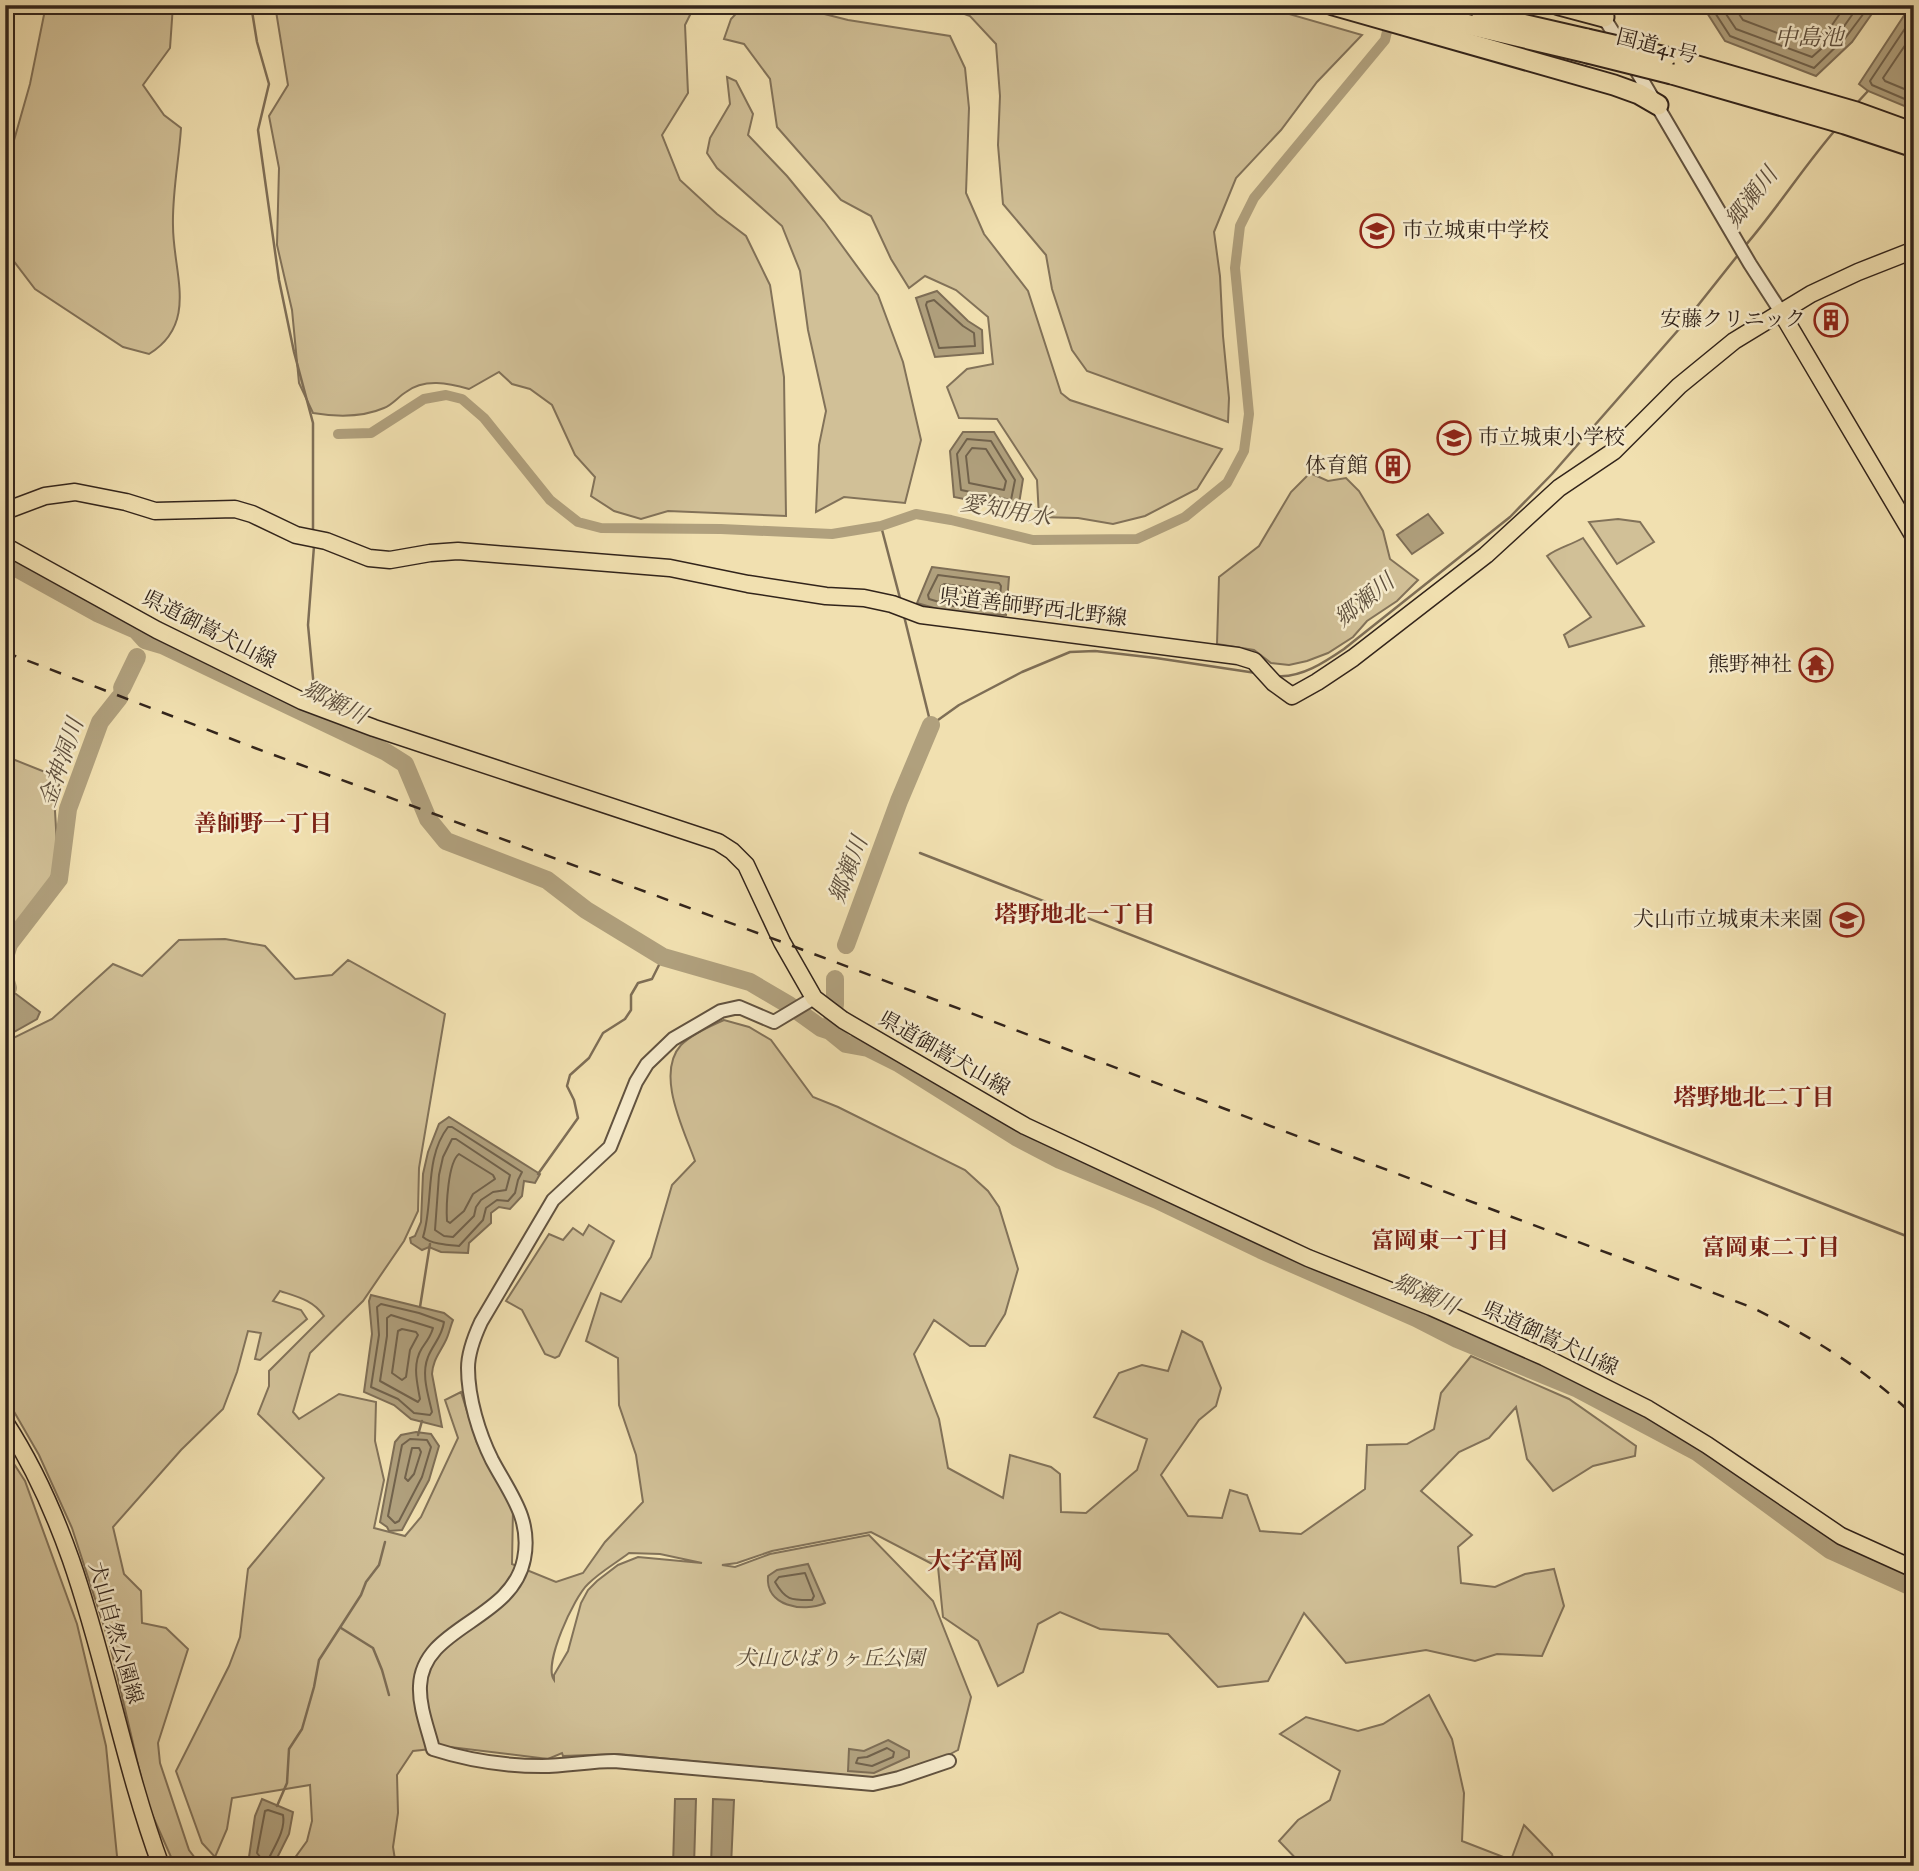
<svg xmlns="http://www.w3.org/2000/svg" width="1919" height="1871" viewBox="0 0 1919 1871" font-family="'IM FELL DW Pica','Noto Serif JP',serif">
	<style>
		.green { fill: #d1c097; stroke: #827259; stroke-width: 2; fill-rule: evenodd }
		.water { fill: #b0a07d; stroke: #7e6e56; stroke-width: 2 }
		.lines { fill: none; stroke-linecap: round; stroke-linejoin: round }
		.shore { stroke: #71624c; stroke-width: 2 }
		.stream { stroke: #7e6e56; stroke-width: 2.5 }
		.canal { stroke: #b0a07d; stroke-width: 10 }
		.river { stroke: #b0a07d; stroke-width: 18 }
		.minor-casing { stroke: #625340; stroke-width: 16 }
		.major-casing { stroke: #32241b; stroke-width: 19 }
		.highway-casing { stroke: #32241b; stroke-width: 23 }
		.minor { stroke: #f6ebcc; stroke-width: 12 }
		.major { stroke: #f1e0b0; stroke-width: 16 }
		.highway { stroke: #f1e0b0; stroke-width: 19 }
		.rail { stroke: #32241b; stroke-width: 2.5; stroke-dasharray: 12 12; stroke-linecap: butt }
		.highway-bridge-casing { stroke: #32241b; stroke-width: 23; stroke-linecap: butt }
		.highway-bridge { stroke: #f1e0b0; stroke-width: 19 }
		.labels { text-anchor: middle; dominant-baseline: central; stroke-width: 5; stroke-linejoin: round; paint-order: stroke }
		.street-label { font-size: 21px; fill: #32241b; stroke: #f6ebcc }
		.poi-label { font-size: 21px; fill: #32241b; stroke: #f6ebcc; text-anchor: end }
		.park-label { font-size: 21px; font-style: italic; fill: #5a4b3a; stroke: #f6ebcc }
		.water-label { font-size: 23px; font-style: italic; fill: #5e4f3d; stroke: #f6ebcc }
		.neighbourhood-label { font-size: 23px; font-weight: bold; fill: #7a1f14; stroke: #f6ebcc }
		.quarter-label { font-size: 24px; font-weight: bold; fill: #7a1f14; stroke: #f6ebcc }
	</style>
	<rect width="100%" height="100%" fill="#f1e0b0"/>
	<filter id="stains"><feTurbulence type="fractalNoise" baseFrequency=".00286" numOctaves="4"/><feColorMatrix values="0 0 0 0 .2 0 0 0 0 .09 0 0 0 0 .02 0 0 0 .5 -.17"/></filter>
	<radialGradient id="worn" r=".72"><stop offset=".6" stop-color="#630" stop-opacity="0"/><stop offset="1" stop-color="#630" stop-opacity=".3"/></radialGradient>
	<g class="green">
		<path d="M46,5h127l-3,43 -27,37 21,30 17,13c-2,32 -9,66 -8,98 0,47 26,97 -24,128l-26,-7 -88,-58 -29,-38 -1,-79 25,-88z"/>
		<path d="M275,5h420l-10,20 3,68 -26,42 18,45 37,34 29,22 24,49 14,92 2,139 -118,-5 -27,8 -27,-8 -23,-15 4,-19 -20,-22 -23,-50 -22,-16 -18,-5 -13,-12 -30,17c-20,-6 -45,-11 -63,3 -8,5 -14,13 -22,16 -23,10 -47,9 -71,5l-14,-30 -7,-73 -15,-65 2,-77 -10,-52 19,-31z"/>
		<polygon points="744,5 789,5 848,20 950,36 965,68 969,108 966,193 984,234 1028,291 1061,393 1070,400 1222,449 1197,489 1145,516 1113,524 1078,518 1039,517 1037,480 997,419 959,418 947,387 967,369 993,364 988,317 956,290 925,276 909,288 891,259 871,216 841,200 777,127 770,79 744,44 724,39 731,19"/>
		<polygon points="940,5 1258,5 1362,35 1317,82 1281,130 1236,178 1214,232 1220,276 1223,336 1229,398 1228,422 1087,371 1072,350 1052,289 1046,255 1003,204 998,145 1000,96 996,44 970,16"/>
		<polygon points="727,77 736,81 753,114 748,135 787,176 824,221 878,295 903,362 921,440 905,503 844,497 816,512 819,445 826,411 808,330 800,271 782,226 717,168 707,153 710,138 730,104"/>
		<polygon points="1310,473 1328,481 1346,478 1359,491 1383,531 1390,559 1418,580 1397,601 1367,621 1353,637 1328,653 1307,661 1289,665 1271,663 1254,650 1217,644 1219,577 1259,546 1291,492"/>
		<polygon points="1618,519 1640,522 1654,542 1617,564 1589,522"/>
		<path d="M1583,538l61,88 -75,21 -5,-12 27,-18 -44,-61c10,-8 24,-11 36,-18z"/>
		<polygon points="5,756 60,778 55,811 58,862 41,898 5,942"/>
		<path d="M225,939l40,7 30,33 37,-4 16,-15 97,54 -26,154 -1,43 -14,30 -41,60 -53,52 -17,59 6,7 40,-25 37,8 -1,39 9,39 -10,48 31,8 16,-19 37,-79 -13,-38 16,-8 16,51 36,66 -1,55 44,18 27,-9 22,-31 38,-40 -7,-47 -17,-50 -1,-47 -32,-17 15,-48 20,9 30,-45 21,-72 23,-24c-11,-31 -40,-87 -14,-116 11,-11 29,-19 43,-25l25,7 22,13 42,57 25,10 127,63 23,21 11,16 19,62 -13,45 -20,32h-15l-36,-26 -20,34 25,65 9,49 55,30 7,-43 41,12 9,7 1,38 25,1 51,-43 10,-31 -53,-22 25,-44 23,-8 26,6 14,-40 20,11 19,46 -5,18 -17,14 -38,55 27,41 34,2 8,-28 17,5 13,36 41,3 64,-45 2,-44 40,-1 27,-15 7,-36 30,-37 98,43 67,47 -1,10 -42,10 -40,25 -26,-32 -11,-52 -27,31 -30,14 -38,39 51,44 -14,12 3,36 34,4 30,-13 29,-5 10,37 -22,50 -45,-2 -22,7 -49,-11 -80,13 -42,-50 -36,68 -50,6 -50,-53 -68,-5 -40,-17 -22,12 -15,48 -25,14 -20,-45 -35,-24 -5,-50 -67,-35 -99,19 -35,12 -15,2 13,2 35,-13 99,-19 64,66 38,96 -13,53c-27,15 -58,23 -88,28l-252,-24 -55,2 -1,-3 -14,6 -98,-12 -37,4 -16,24 1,38 -5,34 3,19h-107l18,-25 5,-20 -2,-36 -78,13 -5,31 -12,28 -13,-14 -26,-72 53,-105 11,-29 8,-68 76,-91 -66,-64 11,-28v-15l55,-55c-11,-16 -26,-19 -44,-25l-7,10 28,9 6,9 -47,41 -5,-1 6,-26 -13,-2 -11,41 -14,37 -42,41 -68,77 11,47 17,17 1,32 24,5 22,21 -30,94 2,20 29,87 12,16h-26l-28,-63 -37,-158 -38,-117 -33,-73 -34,-59v-354l47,-23 61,-55 29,12 37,-36zM629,1553l31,1 42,9 -64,-6 -20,8 -21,16 -9,9 -7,13 -13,48 -14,24v5c-11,-16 20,-83 34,-96 12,-12 28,-21 41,-31z"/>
		<polygon points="589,1225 614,1241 559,1356 555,1358 545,1354 522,1310 506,1301 549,1234 563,1240 573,1228 583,1235"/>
		<polygon points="5,1450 25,1481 77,1624 106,1746 118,1866 5,1866"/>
		<polygon points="1429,1695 1452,1739 1464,1793 1462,1841 1511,1860 1524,1825 1552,1854 1555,1866 1303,1866 1279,1841 1298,1820 1330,1800 1340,1771 1280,1734 1306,1717 1358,1731 1383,1724"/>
	</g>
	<g class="water">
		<polygon points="1702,5 1878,5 1852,42 1816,76 1725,41"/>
		<polygon points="1911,5 1914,5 1914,110 1868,91 1859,84"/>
		<polygon points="937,291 968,321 982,330 983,353 935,357 916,298"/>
		<polygon points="963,432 994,432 1023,479 1018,510 954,497 950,451"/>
		<polygon points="1428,514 1443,533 1412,554 1397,535"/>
		<polygon points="932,567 1009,577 1006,615 951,613 917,603"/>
		<polygon points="8,988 40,1012 37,1019 5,1037 5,992"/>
		<polygon points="449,1117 540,1174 535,1183 524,1181 522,1196 510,1209 499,1207 491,1213 491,1223 469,1243 468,1253 441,1252 429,1247 422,1250 411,1243 410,1238 415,1236 421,1222 423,1174 428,1152 439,1124"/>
		<path d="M371,1295l73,18 9,7c-3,7 -4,15 -8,22 -6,12 -12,18 -13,32l10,53 -31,-8 -17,-14 -30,-13 8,-58 -3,-33z"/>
		<polygon points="416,1432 431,1434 439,1446 429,1480 402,1530 389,1531 387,1527 380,1522 395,1442 401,1435"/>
		<path d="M808,1564l17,39c-22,10 -60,3 -57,-27l9,-6z"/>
		<polygon points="888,1740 909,1751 909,1757 874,1773 848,1771 849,1749 864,1751"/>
		<polygon points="262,1799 293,1812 289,1834 274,1864 270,1866 256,1864 249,1857 255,1816"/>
		<polygon points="675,1799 696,1799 694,1866 673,1866"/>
		<polygon points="713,1799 734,1800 731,1866 711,1866"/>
	</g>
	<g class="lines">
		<g class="shore">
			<polyline points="1710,5 1730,36 1814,68 1846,37 1870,5"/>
			<polyline points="1720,5 1736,29 1812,57 1840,32 1859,5"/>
			<polyline points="1733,5 1743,20 1809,45 1832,25 1846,5"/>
			<polyline points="1914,15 1870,81 1872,85 1914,103"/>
			<polyline points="1914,32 1883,78 1885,81 1914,93"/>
			<polygon points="934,300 963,326 974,333 975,346 939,348 926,305 927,302"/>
			<polygon points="967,439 991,441 1015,480 1011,500 961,490 957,454"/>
			<polygon points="972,448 986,449 1006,481 1004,490 969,483 966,456"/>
			<polygon points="938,575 999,583 1001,586 999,606 996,608 953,606 929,599 928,595"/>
			<polygon points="944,584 989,590 991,596 988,599 954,597 940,592 941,586"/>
			<path d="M448,1127h4l70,45 -4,8 -3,13 -7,8 -11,-1 -11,8 -3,12 -24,26c-12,-1 -28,-2 -36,-9 11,-35 1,-79 25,-110z"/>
			<polygon points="452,1139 456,1139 510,1175 506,1190 493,1192 481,1200 476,1207 474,1216 453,1237 444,1236 435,1230 439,1175 443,1157"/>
			<path d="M459,1154l34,21 2,4 -22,15 -9,17 -14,12 -3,-2c-1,-15 1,-59 12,-67z"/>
			<path d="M381,1304l38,9 25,9c-2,15 -11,22 -16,35 -7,17 0,37 4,55l-2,3 -16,-2 -16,-14 -27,-12 8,-52 -2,-28z"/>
			<path d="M391,1315l42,13c-2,8 -6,13 -11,20 -10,16 -5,34 -2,51l-2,3 -38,-21 7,-45v-18z"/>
			<polygon points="402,1329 416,1332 418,1335 410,1350 406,1377 402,1380 392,1373 398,1331"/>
			<polygon points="410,1439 427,1440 431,1447 422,1477 399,1521 395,1523 388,1516 402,1445"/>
			<polygon points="412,1448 419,1448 421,1452 414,1474 408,1481 405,1478"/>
			<path d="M805,1573l9,23 -2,4c-20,0 -26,1 -37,-18l4,-5z"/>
			<polygon points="887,1748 894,1752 893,1757 872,1766 856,1763 858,1758 867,1757"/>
			<path d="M268,1810l15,5c3,15 -9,32 -15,45l-4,2 -7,-9 8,-42z"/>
		</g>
		<g class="stream">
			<polyline points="251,5 257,42 269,84 258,130 279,280 294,352 313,423 313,532"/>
			<polyline points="1856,104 1868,91"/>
			<path d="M1744,247c33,-38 60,-81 93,-119"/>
			<polyline points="881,526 901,602"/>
			<polyline points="314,546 308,625 315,699"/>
			<polyline points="904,616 931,725 959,705 1022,672 1070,652 1095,651 1156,658 1256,673"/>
			<path d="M1277,676c24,2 48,-14 67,-27l166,-132 42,-43 49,-56 79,-90 58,-73"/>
			<polyline points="920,853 1914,1239"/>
			<polyline points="538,1174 578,1118 574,1100 567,1086 570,1075 589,1058 603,1033 625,1019 631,1010 631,995 638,983 652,979 663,957"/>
			<polyline points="420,1307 430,1244"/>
			<polyline points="418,1435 422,1421"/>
			<polyline points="341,1628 373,1648 382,1670 389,1695"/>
			<polyline points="277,1806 287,1783 289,1749 302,1729 314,1687 319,1660 361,1595 366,1582 379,1565 385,1542"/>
		</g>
		<polyline class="canal" points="338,434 371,433 424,399 446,395 462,399 484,418 550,500 578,522 601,528 721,529 832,534 881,526 916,514 951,520 1033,540 1137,539 1185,517 1227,483 1244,451 1249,414 1235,268 1240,226 1254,198 1385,40 1390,19"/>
		<g class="river">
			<polyline points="5,562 97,613 136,630 145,640 162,645 386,752 405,764 428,819 446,841 547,880 586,910 663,957 750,982 789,1005 821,1028 830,1031 846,1044 868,1048 898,1063 1016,1137 1060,1160 1157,1200 1261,1250 1416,1318 1457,1339 1578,1389 1697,1452 1830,1550 1914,1588"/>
			<polyline points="122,688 137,657"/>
			<polyline points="846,945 899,801 931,725"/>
			<polyline points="5,957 9,944 59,879 68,809 100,722 119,698"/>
			<polyline points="5,978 8,988"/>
			<polyline points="831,1027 835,1004 835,979"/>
		</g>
		<defs>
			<g id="minor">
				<polyline points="1601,13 1623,48"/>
				<polyline points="1632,63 1750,264 1781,312"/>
				<path d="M814,998l-40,24 -35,-15 -18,4 -48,28 -26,25 -11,18 -26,65 -57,53 -72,122c-6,13 -13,31 -13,46 0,30 11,66 24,92 18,34 40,59 32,99 -12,62 -102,67 -104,127 -1,21 8,43 13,63 34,11 73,17 109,17 24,0 48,-5 72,-5l259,23 26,-6 50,-17"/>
			</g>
			<g id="major">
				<polyline points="1781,312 1914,537"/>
				<polyline points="5,511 45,496 75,492 126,502 155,511 235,509 252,514 296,535 326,541 369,558 390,560 430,553 458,551 670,568 748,584 826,596 864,598 892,604 921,615 1238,656 1254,661 1274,683 1292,696 1317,682 1353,658 1486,555 1559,488 1614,451 1679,386 1734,341 1811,294 1858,272 1914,250"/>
				<polyline points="5,546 157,630 302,701 374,728 718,842 732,851 746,865 782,942 814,998 843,1020 1025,1126 1308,1258 1431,1307 1544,1357 1648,1409 1707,1445 1841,1536 1914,1569"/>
				<path d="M5,1422c88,135 101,295 156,444"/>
			</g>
			<g id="highway">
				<polyline points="1333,5 1614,85 1639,94 1658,105"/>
				<polyline points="1385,5 1588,53"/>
				<polyline points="1559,5 1604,17"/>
				<polyline points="1482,15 1587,39"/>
				<polyline points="1666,57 1856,112 1914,133"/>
				<polyline points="1672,74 1845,124 1914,147"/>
			</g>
		</defs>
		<use href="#minor" class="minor-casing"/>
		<use href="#major" class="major-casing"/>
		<use href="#highway" class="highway-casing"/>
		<use href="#minor" class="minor"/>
		<use href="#major" class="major"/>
		<use href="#highway" class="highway"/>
		<path class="rail" d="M5,652l250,96 527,194 969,365c59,29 116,63 163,109"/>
		<defs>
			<g id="highway-bridge">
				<polyline points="1587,39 1666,57"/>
				<polyline points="1588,53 1672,74"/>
			</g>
		</defs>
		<use href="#highway-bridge" class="highway-bridge-casing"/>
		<use href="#highway-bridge" class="highway-bridge"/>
	</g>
	<defs>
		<symbol id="school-ring" viewBox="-11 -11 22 22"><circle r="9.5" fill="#f6ebcc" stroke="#8f2418" stroke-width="1.5"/><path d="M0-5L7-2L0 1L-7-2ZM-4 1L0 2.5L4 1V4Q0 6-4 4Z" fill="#8f2418"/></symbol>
		<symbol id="building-ring" viewBox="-11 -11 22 22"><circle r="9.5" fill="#f6ebcc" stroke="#8f2418" stroke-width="1.5"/><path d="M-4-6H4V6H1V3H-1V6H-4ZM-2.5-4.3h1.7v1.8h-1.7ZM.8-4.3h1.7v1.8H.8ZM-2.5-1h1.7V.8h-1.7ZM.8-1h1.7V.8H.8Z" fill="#8f2418"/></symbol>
		<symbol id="temple-ring" viewBox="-11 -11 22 22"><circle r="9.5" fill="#f6ebcc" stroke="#8f2418" stroke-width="1.5"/><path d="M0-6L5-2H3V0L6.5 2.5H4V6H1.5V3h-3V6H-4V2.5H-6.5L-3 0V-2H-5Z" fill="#8f2418"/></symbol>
	</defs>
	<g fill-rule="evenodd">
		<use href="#school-ring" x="1358" y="212" width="38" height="38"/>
		<use href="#building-ring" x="1812" y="301" width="38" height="38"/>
		<use href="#school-ring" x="1435" y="419" width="38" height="38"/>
		<use href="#building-ring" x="1374" y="447" width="38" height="38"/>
		<use href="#temple-ring" x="1797" y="646" width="38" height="38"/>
		<use href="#school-ring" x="1828" y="901" width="38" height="38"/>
	</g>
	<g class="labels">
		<g class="street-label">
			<text transform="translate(1657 47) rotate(14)">国道41号</text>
			<text transform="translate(1033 608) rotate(7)">県道善師野西北野線</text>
			<text transform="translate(209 630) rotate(27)">県道御嵩犬山線</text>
			<text transform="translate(944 1054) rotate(30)">県道御嵩犬山線</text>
			<text transform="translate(1550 1339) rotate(25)">県道御嵩犬山線</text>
			<text transform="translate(115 1633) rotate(74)">犬山自然公園線</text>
		</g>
		<g class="poi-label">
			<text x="1402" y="231" text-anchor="start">市立城東中学校</text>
			<text x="1806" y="320">安藤クリニック</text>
			<text x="1478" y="438" text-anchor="start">市立城東小学校</text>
			<text x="1368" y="466">体育館</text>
			<text x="1792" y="665">熊野神社</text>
			<text x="1822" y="920">犬山市立城東未来園</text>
		</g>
		<g class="park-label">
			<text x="830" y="1659">犬山ひばりヶ丘公園</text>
		</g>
		<g class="water-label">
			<text x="1809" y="38">中島池</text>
			<text transform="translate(1752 198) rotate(-52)">郷瀬川</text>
			<text transform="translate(1006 511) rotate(10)">愛知用水</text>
			<text transform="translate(1365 601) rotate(-39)">郷瀬川</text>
			<text transform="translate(334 703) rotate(26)">郷瀬川</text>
			<text transform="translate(62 763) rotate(-71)">金神洞川</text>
			<text transform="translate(849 870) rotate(-69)">郷瀬川</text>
			<text transform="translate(1425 1295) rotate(24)">郷瀬川</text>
		</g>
		<g class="neighbourhood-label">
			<text x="263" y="824">善師野一丁目</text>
			<text x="1075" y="915">塔野地北一丁目</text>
			<text x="1754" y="1098">塔野地北二丁目</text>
			<text x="1440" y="1241">富岡東一丁目</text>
			<text x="1771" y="1248">富岡東二丁目</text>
		</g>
		<g class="quarter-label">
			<text x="975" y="1562">大字富岡</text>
		</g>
	</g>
	<rect width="1919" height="1871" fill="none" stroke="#f1e0b0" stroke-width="28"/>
	<rect x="7" y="7" width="1905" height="1857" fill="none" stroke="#32241b" stroke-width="3.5"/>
	<rect x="14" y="14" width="1891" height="1843" fill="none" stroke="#32241b" stroke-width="2"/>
	<rect width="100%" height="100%" filter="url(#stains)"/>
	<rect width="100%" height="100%" fill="url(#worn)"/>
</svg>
